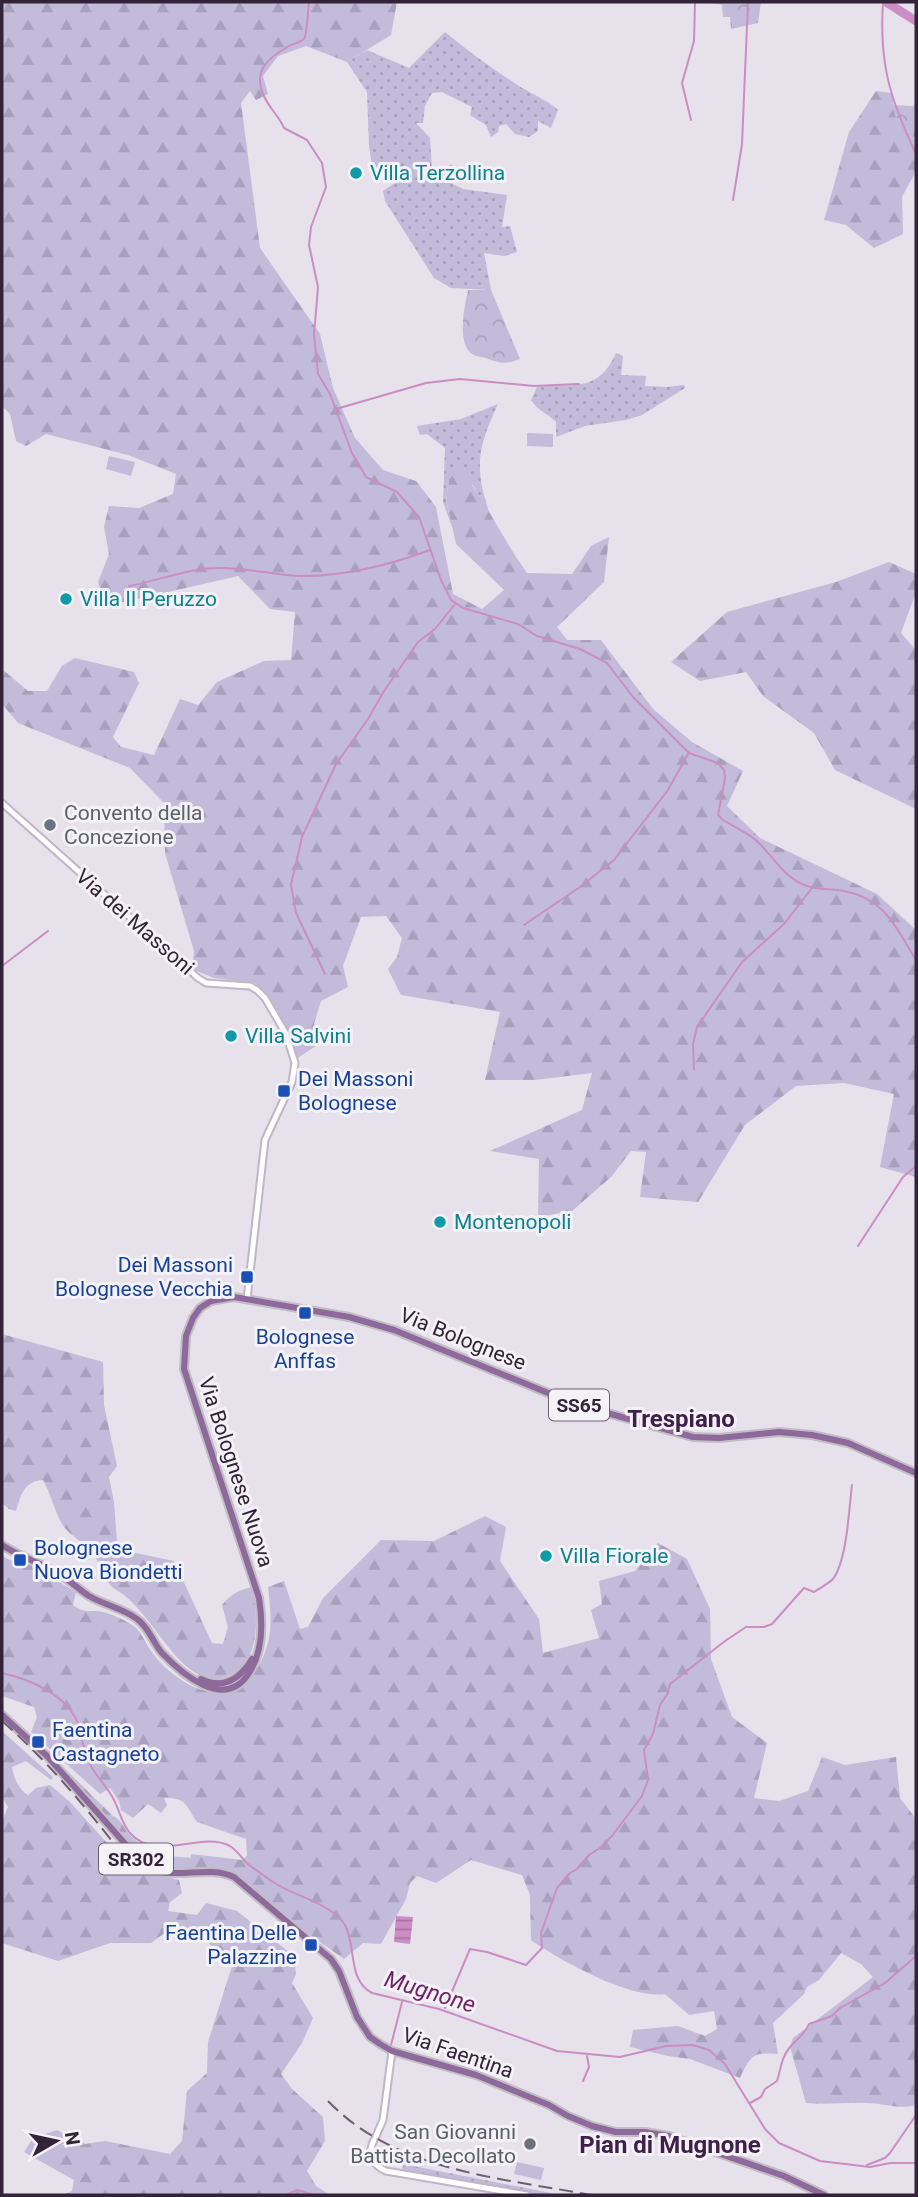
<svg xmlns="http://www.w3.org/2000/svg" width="918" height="2197" viewBox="0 0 918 2197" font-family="Roboto,sans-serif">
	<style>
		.grass { fill: url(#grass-dots) }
		.forest { fill: url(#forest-firs) }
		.park { fill: url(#park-crowns) }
		.garden { fill: #c3bbda }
		.water { fill: url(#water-rules) }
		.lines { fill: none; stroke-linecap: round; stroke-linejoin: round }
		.stream { stroke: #cb8dc3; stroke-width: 2 }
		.river { stroke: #cb8dc3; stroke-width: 9 }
		.secondary-casing { stroke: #c1b5c9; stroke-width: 9 }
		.primary-casing { stroke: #c2bdc4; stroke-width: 10 }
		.secondary { stroke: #fff; stroke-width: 5 }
		.primary { stroke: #8e699c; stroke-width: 6 }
		.rail { stroke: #6e5d75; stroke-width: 2; stroke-dasharray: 14 7; stroke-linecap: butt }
		.culture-dot { fill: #0f9aa8; stroke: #f4f1f7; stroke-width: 2.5 }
		.worship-dot { fill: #6b7280; stroke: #f4f1f7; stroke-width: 2.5 }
		.transit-dot { fill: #1a4fb4; stroke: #f4f1f7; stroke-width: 2.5 }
		.labels { text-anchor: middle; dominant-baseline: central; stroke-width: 6; stroke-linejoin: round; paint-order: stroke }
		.shield { fill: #f4f1f7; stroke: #6d6172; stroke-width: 2 }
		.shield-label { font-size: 19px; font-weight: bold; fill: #332339 }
		.culture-label { font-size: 21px; fill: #0d838f; stroke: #f4f1f7; text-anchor: start }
		.worship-label { font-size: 21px; fill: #5b616d; stroke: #f4f1f7; text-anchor: start }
		.street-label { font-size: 21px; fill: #332339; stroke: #f4f1f7 }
		.transit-label { font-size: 21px; fill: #164399; stroke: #f4f1f7; text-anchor: start }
		.water-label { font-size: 23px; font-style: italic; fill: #702265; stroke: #f4f1f7 }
		.quarter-label { font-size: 24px; font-weight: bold; fill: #3f204a; stroke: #f4f1f7 }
	</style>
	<defs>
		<pattern id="grass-dots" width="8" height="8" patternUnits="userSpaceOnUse" patternTransform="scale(1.75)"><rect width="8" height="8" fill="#c3bbda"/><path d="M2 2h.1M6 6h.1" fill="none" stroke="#a8a0bc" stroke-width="1.8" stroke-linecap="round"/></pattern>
		<pattern id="forest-firs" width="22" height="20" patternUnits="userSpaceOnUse" patternTransform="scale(1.75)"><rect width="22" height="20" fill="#c3bbda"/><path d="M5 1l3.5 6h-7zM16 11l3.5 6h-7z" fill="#a8a0bc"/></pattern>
		<pattern id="park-crowns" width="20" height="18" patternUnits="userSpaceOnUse" patternTransform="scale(1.75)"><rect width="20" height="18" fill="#c3bbda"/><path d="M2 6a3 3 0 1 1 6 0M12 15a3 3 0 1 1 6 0" fill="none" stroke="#a8a0bc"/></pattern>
		<pattern id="water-rules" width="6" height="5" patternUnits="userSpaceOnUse" patternTransform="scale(1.75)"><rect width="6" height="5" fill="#cb8dc3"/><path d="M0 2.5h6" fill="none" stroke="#a5739f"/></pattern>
	</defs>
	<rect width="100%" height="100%" fill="#e6e1ea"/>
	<g class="grass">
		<path d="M445,32c23,19 46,36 71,52 14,10 29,14 42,26l-7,18 -13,-7v10l-9,6 -14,-3 -9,-10 -7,2 -1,6 -7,5 -5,-12 -16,-10 2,-8 -30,-15 -10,1 -7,13 -2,17h-7l14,15 2,32 5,2 15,-8 3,10 -4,9 12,6 44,6 -5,32 8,-1 7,26 -13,4 -20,-3 7,37 -40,-2 -17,-10 -49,-77 -2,-10 12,-8 2,-13 -15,-5 -9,7 -4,-26 -2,-54 -20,-30 20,-12 42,18z"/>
		<path d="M616,353l7,3 -2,19 25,1 -1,10 22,1 17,-2 1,3 -43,27 -16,5 -41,6 -29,11v-15c-9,-9 -18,-11 -25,-22l6,-13c38,-4 61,6 79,-34z"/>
		<path d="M498,404c-21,45 -24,63 -8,111l-17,-30 -24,-5 -3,20 6,27 -9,-25 2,-54 -18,-14 -7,1 -3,-9 44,-7z"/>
		<polygon points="403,2164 551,2193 550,2195 538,2195 402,2171"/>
	</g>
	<g class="forest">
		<path d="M2,2h395l-6,33 -44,27 -41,-16 -28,10 -15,20 5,18 -12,6 -6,-9 -9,12 19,145 60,86 13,54 22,50 28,32 33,11 20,26 17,87 29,15 22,-19 -48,-46 -10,-44 3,-20 10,-12c27,32 43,71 68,105l45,1 19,-28 18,-9 -5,45 -47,45 10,13h34l52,69 39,33 51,29 -16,35 33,32 117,56 39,36v247l-36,-10 14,-73 -50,-11 -48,3 -51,39 -47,77 -58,-5 6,-45 -15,-1 -20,26 -39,34 -34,6 1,-58 -49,-8 92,-41 10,-37 -57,7h-50l15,-68 -99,-17 -13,-26 9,-12 5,-19 -16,-22 -25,1 -18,49 5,21 -27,14 -7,23 11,16 -29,19 -9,-32 -32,-44 -41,-5 -22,-9 2,-18 -29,-98 -1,-50 -34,-35 -112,-45 -16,-19v-35l26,22h19l15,-25 13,-8 59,14 5,11 -26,54 8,10 33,8 26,-56 18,6 19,-23 47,-21 27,-1 4,-48 -25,-3 -32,-33 -114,26 -20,-2 -6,-18 11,-28 -5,-27 5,-21 30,2 34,-14 3,-20 -48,-19 -82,-21 -20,12 -10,-5 -6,-27 -8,-8z"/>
		<polygon points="876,91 892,93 895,115 916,143 916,171 902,197 903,234 874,248 846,225 824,220 849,132"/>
		<polygon points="889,562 916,574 916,592 901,633 916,650 916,809 835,770 814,733 763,696 746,672 700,681 671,662 727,612 836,582"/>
		<path d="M2,1334l101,28 1,43 13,61 -8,11 5,25 3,40 14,10 43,9 38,82 11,1 5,-17 -6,-22c9,-11 17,-15 30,-18 5,23 9,63 -12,81 -41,35 -73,-25 -94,-50 -7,-8 -14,-17 -22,-23 -4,-3 -10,-6 -13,-9 -9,-10 -11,-23 -18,-33 -8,-11 -24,-17 -31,-29 -8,-14 -11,-30 -19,-44 -19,1 -22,15 -27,31l-7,-2 -7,-6z"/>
		<path d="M485,1516l21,11 -6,34 39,58 4,34 56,-15 -8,-28 11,-6 -3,-23 36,-10 23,-28 29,16 23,50 1,50 21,58 35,26 -13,55 25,3 29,-10 14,-34 23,8 51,-8 4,41 16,21v286c-16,5 -33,-2 -49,-2 -21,-1 -41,2 -61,0l-16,-56 3,-9 80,-61 -12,-13 -20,-11 -22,27 -12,7 -3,7 -31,29 5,31c-25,-2 -27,1 -38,24l-50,-19 -22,-3 -38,-9 3,-17 45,-4 27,10 12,-7 -3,-18 -25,4 -24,-21c-33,6 -106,-34 -134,-54l-1,-45 -8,-20 -51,-15 -35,23 -19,-7 -7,7 -4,16 -25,45 -18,-1 -19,16 -38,-27 -68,-55 -16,-8h-44l-21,-3 -14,-9 -81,-91 51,50c8,3 10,11 15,17 18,20 37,23 63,25v-4l51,6 5,-4 -1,-17 -49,-17c-12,-17 -9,-24 -33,-24l3,7 -6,8 -13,-9 -15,14 -12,-8 -2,-9 -9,-13 -10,6 -69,-62 6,-15 -3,-10 -32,-11v-140l18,9h10l46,27 -3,13c13,10 16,4 30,7 9,2 22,8 29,13 9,5 13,18 19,26 6,8 14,17 22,23 40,32 79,22 94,-28 6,-19 3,-40 1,-59l16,-6 16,48 8,-2 15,-29 58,-58 53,1z"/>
		<path d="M2,1731l51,46 -2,3 -25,-19 -14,6c2,11 6,22 16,28l8,-7 14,-3 20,17 56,62 6,-3 14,11 33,8 3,13 -12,9 -2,9 29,4 9,-12 31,8 57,45 2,18 -4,9 21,35 -11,25 -21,31 11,15 31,28 2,24 -18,30 9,15 14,9h-267l9,-4 2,-11 -50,-28 9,-14 24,-8 28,14 20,-3 65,13 12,-13 5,-50 20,-18 1,-31 24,-76 -33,-32 -30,-4 -18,13h-41l-52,18 -56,-18v-122l6,-14 -6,-10z"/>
	</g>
	<g class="park">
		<polygon points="705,2 761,2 758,23 731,29 730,17 723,17 722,5"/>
		<polygon points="916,104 916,143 895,115 892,105 913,106"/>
		<path d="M468,290h23l29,69c-15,5 -16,5 -32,0 -4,-2 -12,-2 -16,-5 -16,-11 -7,-49 -4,-64z"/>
	</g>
	<g class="garden">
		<polygon points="527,433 553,434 553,447 527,446"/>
		<polygon points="109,456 135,462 131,476 106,469"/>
		<polygon points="517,2162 544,2168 541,2180 514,2174"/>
	</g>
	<polygon class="water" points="396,1916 413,1917 410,1944 394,1942"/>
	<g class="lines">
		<g class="stream">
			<path d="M309,2c-1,7 -2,33 -5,37 -3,3 -11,5 -15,7 -21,12 -37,25 -25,50 5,12 15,20 20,32l23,12 15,23 4,24 -15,40 -2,18 9,42 -4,48 4,39 12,20 22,59 14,24 31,15 22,25 22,63 10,20 12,8 55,16 19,12 43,13 27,14 26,34 56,56 29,10 6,7 1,8 -7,37 4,4c12,9 27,13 37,24 14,14 24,32 43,41 14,7 27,4 42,7 42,8 52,37 72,69"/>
			<path d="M883,2c-4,62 7,97 33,152"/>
			<polyline points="691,120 682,83 694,41 695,2"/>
			<polyline points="733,200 742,144 748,2"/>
			<polyline points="336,409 426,383 460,379 534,386 579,384"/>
			<path d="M129,586c29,-5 59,-18 89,-18 27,-1 54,7 80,8 43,1 92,-11 132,-26"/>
			<polyline points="524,925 580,887 614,860 668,790 688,754"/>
			<polyline points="2,966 48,931"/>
			<polyline points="325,974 296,913 291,885 302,837 336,764 368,719 384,691 418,642 435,629 455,604"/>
			<polyline points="694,1069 693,1044 697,1027 742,962 784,924 812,888"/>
			<polyline points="858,1246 903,1177 916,1166"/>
			<path d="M2,1673c27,6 66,22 76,51 4,12 5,25 10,36 6,15 19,26 26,40 6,12 8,24 16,33 27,31 70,-3 100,13 8,5 12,13 19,19 7,5 14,10 21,15 21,16 64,23 76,47 10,22 2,53 26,66l67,16 118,42 63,6 46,-11 27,-1 16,5 16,14 40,65 14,14 41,18 50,6 20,-4h26"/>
			<path d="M445,2008l25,-59 17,3 39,13 16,-17 -1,-15 16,-45 13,-15 7,-4 12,-14 11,-7 12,-12 30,-40 6,-16 -4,-30 9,-16 7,-29 8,-12 2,-9 55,-43 21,-14h18l8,-3 32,-36 10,4c6,-4 14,-8 19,-13 14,-19 16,-70 19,-94"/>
			<polyline points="391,2045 402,2002"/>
			<polyline points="583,2081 589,2067 587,2056"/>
			<path d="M750,2103l11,-6 4,-8 12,-8c4,-12 4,-23 13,-34 7,-8 15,-13 19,-23l23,-8 8,-8 45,-25 31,-27"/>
			<polyline points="867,2165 885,2158 890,2153 916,2115"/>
			<polyline points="286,2195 297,2190 314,2195"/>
		</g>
		<polyline class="river" points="886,2 916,21"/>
		<defs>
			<g id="secondary">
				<polyline points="2,803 198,978 206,983 250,986 257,990 265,998 286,1034 295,1063 292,1082 265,1140 247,1299"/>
				<polyline points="376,2136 383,2120 392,2051"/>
				<path d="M374,2140c-7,14 -2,25 12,31l141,24"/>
			</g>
			<g id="primary">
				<path d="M2,1545c18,12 39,18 57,29 11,6 20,16 30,22 15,9 34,12 48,23 12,8 16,24 25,34 20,21 61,56 85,23 16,-22 16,-53 12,-78l-75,-229 2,-33 7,-18 7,-10 11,-7 23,-4 115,20 45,13 181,74 118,33 26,1 60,-6 33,3 36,8 68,30"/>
				<path d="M201,1679c23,11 39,0 51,-20"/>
				<path d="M2,1715l45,41 98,110c29,16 60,-2 89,11l97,82 8,12 18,46 13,20 10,7 12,7 84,24 73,30 19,11 24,10 24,6h29l24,4 115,40 40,19"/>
			</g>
		</defs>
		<use href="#secondary" class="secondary-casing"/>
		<use href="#primary" class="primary-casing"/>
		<use href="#secondary" class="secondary"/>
		<use href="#primary" class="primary"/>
		<g class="rail">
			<path d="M2,1721c47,41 86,89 124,138"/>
			<path d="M328,2101c67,70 173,77 263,94"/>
		</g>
	</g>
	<g class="culture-dot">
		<circle cx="356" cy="173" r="7"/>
		<circle cx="66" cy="599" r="7"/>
		<circle cx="231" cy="1036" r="7"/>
		<circle cx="440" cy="1222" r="7"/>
		<circle cx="546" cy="1556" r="7"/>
	</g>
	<g class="worship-dot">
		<circle cx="50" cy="825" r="7"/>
		<circle cx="530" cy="2144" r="7"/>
	</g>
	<g class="transit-dot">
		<rect x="277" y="1084" width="14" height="14" rx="3.5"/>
		<rect x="240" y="1270" width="14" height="14" rx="3.5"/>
		<rect x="298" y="1306" width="14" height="14" rx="3.5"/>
		<rect x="13" y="1553" width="14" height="14" rx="3.5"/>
		<rect x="31" y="1735" width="14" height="14" rx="3.5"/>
		<rect x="304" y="1938" width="14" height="14" rx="3.5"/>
	</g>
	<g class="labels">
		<g class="shield">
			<rect x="549" y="1389.5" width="60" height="31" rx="5"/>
			<rect x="99" y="1843.5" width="74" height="31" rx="5"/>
		</g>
		<g class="shield-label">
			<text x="579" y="1405">SS65</text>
			<text x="136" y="1859">SR302</text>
		</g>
		<g class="culture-label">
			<text x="370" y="173">Villa Terzollina</text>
			<text x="80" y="599">Villa Il Peruzzo</text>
			<text x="245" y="1036">Villa Salvini</text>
			<text x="454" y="1222">Montenopoli</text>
			<text x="560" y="1556">Villa Fiorale</text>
		</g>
		<g class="worship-label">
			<text x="64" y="813">Convento della<tspan x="64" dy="24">Concezione</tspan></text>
			<text x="516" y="2132" text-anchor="end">San Giovanni<tspan x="516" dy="24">Battista Decollato</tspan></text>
		</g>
		<g class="street-label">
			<text transform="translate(135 922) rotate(41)">Via dei Massoni</text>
			<text transform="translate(463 1339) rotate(22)">Via Bolognese</text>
			<text transform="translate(236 1472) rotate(72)">Via Bolognese Nuova</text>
			<text transform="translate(458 2053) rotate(19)">Via Faentina</text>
		</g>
		<g class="transit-label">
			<text x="298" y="1079">Dei Massoni<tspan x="298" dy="24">Bolognese</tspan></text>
			<text x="233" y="1265" text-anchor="end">Dei Massoni<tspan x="233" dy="24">Bolognese Vecchia</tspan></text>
			<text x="305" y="1337" text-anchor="middle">Bolognese<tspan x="305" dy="24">Anffas</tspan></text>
			<text x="34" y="1548">Bolognese<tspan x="34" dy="24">Nuova Biondetti</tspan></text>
			<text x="52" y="1730">Faentina<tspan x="52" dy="24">Castagneto</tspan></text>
			<text x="297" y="1933" text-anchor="end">Faentina Delle<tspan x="297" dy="24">Palazzine</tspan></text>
		</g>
		<g class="water-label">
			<text transform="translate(430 1992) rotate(17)">Mugnone</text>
		</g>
		<g class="quarter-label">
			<text x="681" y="1419">Trespiano</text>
			<text x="670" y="2145">Pian di Mugnone</text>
		</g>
	</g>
	<rect width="918" height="2197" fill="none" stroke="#332339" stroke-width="7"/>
	<g transform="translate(56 2141) rotate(81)" stroke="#f4f1f7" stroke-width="5" paint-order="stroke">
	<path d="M0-5L12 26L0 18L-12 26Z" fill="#332339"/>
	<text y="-10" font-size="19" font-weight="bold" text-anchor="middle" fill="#332339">N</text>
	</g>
</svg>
